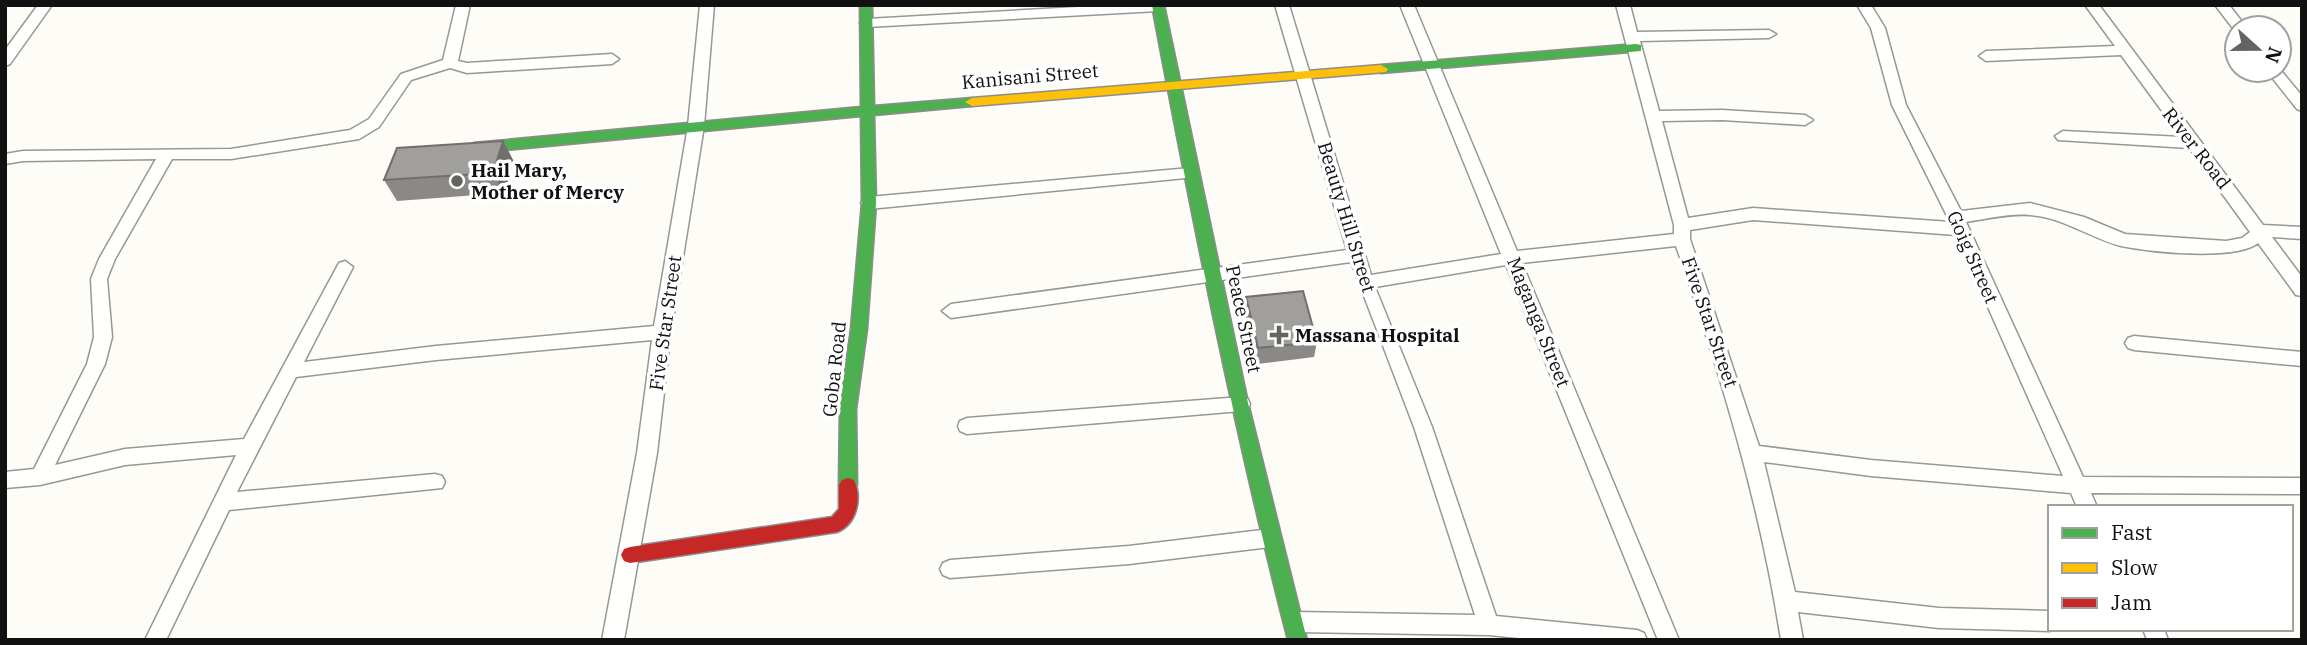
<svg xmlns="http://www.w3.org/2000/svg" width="2307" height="645" viewBox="0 0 2307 645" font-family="'IBM Plex Serif',serif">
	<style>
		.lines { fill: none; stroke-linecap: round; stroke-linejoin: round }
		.street-casing { stroke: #979795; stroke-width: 3 }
		.fast-casing { stroke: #8e8d8b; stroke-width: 3 }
		.slow-casing { stroke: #8e8d8b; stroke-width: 3 }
		.jam-casing { stroke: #8e8d8b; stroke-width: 3 }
		.street { fill: #fffffe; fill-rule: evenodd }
		.fast { fill: #4caf50; fill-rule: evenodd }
		.slow { fill: #ffc107; fill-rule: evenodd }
		.jam { fill: #c62828; fill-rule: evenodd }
		.wall { fill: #8a8986 }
		.shaded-wall { fill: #716f6d }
		.building { fill: #a19f9c; stroke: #716f6d; stroke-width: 2 }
		.poi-dot { fill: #646362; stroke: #fff; stroke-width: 2.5 }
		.labels { text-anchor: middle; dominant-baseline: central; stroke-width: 7; stroke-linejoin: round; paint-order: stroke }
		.street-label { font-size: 19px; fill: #111; stroke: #fff }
		.poi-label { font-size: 19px; font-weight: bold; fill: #111; stroke: #fff; text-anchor: start }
	</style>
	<rect width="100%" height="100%" fill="#fdfcf7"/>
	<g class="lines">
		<defs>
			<g id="street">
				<polygon points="38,5 52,5 10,64 5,66 5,50"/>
				<polygon points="456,5 470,5 458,61 467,63 612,54 619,59 612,64 467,73 450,68 411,80 379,127 359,139 231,159 172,159 115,259 107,279 112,337 105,364 55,465 125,449 244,439 339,263 345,261 353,267 304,362 436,346 654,326 688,126 700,5 714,5 704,126 671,332 657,453 624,640 602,640 637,453 652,340 436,360 296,377 237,492 435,474 442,476 445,482 442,488 229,510 166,640 145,640 236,455 125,465 40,485 5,488 5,472 34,469 87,364 94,337 91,279 99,259 156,159 23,161 5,164 5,154 23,151 231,149 350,130 369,119 401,74 443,60"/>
				<polygon points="1113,5 1165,7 1158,11 867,27 860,23 867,19"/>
				<path d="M1275,5h14l82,270 130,-21 -101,-249h14l103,246 157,-17v-9l-58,-220h14l7,27 132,-2 7,4 -7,4 -129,3 19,70 63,-1 83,5 8,5 -8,5 -83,-5 -60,1 26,97 65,-10 197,14 -58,-117 -21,-77 -14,-23h14l14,23 21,77 55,106 69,-8 54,14 41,17 101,7 16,-3 8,-6 -61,-84 -131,-8 -3,-4 8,-5 118,6 -60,-82 -135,6 -7,-5 7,-5 129,-5 -30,-41h14l164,220 39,2v12l-30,-2 30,40v19l-6,-1 -38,-52c-23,18 -108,9 -137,3 -31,-8 -58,-29 -91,-31 -20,-2 -44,4 -64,7l117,255 219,1v16l-211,-1 6,14h-20l-6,-14 -200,-17 -107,-14 31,130 144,16 111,3v18h4l-4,2 -111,-3 -141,-16 5,28h-22c-21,-136 -60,-265 -105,-394l-154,17 157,377h-21l-152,-375 -131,22 57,140 64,189 141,14 7,3 3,7h-108l-50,-5 -194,-3 -7,-3 -3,-7 3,-7 7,-3 180,3 -61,-188 -63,-165 -400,56 -9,-7 9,-7 396,-54zM1753,220l203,15 107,241 -192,-16 -112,-14 -69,-207v-9z"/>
				<polygon points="2215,5 2229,5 2247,28 2237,28 2235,31"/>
				<polygon points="2279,68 2302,96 2302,111 2297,109 2266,70 2279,70"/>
				<polygon points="1190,168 1196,169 1198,173 1196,177 869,209 861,203 869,197"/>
				<polygon points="2134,336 2302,352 2302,366 2134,350 2128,348 2125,343 2128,338"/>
				<polygon points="1241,397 1248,399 1250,404 1248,409 1241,411 967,434 960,431 958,426 960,421 967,418"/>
				<polygon points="1270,529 1277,532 1280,538 1277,544 1270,547 1129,564 950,578 943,575 940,569 943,563 950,560 1129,546"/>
				<polygon points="2143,629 2164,629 2168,640 2147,640"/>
			</g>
			<g id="fast">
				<polygon points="860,5 872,5 874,106 972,98 979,102 972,106 874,115 876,203 867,329 856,409 857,485 854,490 848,492 842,490 839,485 840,409 851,329 862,203 861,116 474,153 467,148 474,143 861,107"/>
				<path d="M1152,5h12l84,398 59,237h-19c-54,-210 -96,-422 -136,-635z"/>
				<polygon points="1636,44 1641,45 1641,51 1381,73 1374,69 1381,65"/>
			</g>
			<polygon id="slow" points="1381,65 1388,69 1386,72 972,106 965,102 972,98"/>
			<path id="jam" d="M848,478l6,2c8,18 3,44 -17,52l-207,31 -6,-2 -3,-6 3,-6 6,-2 202,-30 7,-8v-24l3,-5z"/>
		</defs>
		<use href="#street" class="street-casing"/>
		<use href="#fast" class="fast-casing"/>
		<use href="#slow" class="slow-casing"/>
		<use href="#jam" class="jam-casing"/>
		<use href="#street" class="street"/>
		<use href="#fast" class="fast"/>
		<use href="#slow" class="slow"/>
		<use href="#jam" class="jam"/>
	</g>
	<g class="wall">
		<polygon points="503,141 514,162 504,193 397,201 384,180"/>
		<polygon points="1246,297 1317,342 1314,357 1257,364 1245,313"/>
	</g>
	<polygon class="shaded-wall" points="503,141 514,162 504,193 493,173"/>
	<g class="building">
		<polygon points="503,141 493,173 384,180 397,148"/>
		<polygon points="1303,291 1317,342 1258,348 1246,297"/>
	</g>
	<g class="poi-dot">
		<circle cx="457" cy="181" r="7"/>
		<path d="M1275.5 324.5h7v7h7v7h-7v7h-7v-7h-7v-7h7z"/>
	</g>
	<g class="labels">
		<g class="street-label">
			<text transform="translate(1030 76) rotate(-5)">Kanisani Street</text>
			<text transform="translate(2197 148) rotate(52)">River Road</text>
			<text transform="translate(1347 217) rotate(73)">Beauty Hill Street</text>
			<text transform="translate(1973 257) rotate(66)">Goig Street</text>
			<text transform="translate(1244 319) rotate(78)">Peace Street</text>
			<text transform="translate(1539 322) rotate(68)">Maganga Street</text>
			<text transform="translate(1710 322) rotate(71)">Five Star Street</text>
			<text transform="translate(665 323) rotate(-82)">Five Star Street</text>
			<text transform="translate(834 369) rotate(-84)">Goba Road</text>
		</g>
		<g class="poi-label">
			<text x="471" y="170">Hail Mary,<tspan x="471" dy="22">Mother of Mercy</tspan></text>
			<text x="1295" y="335">Massana Hospital</text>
		</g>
	</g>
	<rect width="2307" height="645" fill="none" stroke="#111111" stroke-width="14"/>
	<rect x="2048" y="505" width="245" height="126" fill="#ffffff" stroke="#a0a0a0" stroke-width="2"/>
	<rect x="2062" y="528" width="35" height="10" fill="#4caf50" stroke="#a0a0a0" stroke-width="2"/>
	<text x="2111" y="540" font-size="21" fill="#111111">Fast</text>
	<rect x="2062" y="563" width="35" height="10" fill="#ffc107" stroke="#a0a0a0" stroke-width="2"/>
	<text x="2111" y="575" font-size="21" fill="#111111">Slow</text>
	<rect x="2062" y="598" width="35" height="10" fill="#c62828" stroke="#a0a0a0" stroke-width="2"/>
	<text x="2111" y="610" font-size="21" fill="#111111">Jam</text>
	<g transform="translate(2258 49) rotate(111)"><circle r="33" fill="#ffffff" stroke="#a0a0a0" stroke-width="2"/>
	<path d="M0-5L12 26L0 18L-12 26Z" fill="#646362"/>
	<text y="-10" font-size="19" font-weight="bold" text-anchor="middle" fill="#111111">N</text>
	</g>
</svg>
